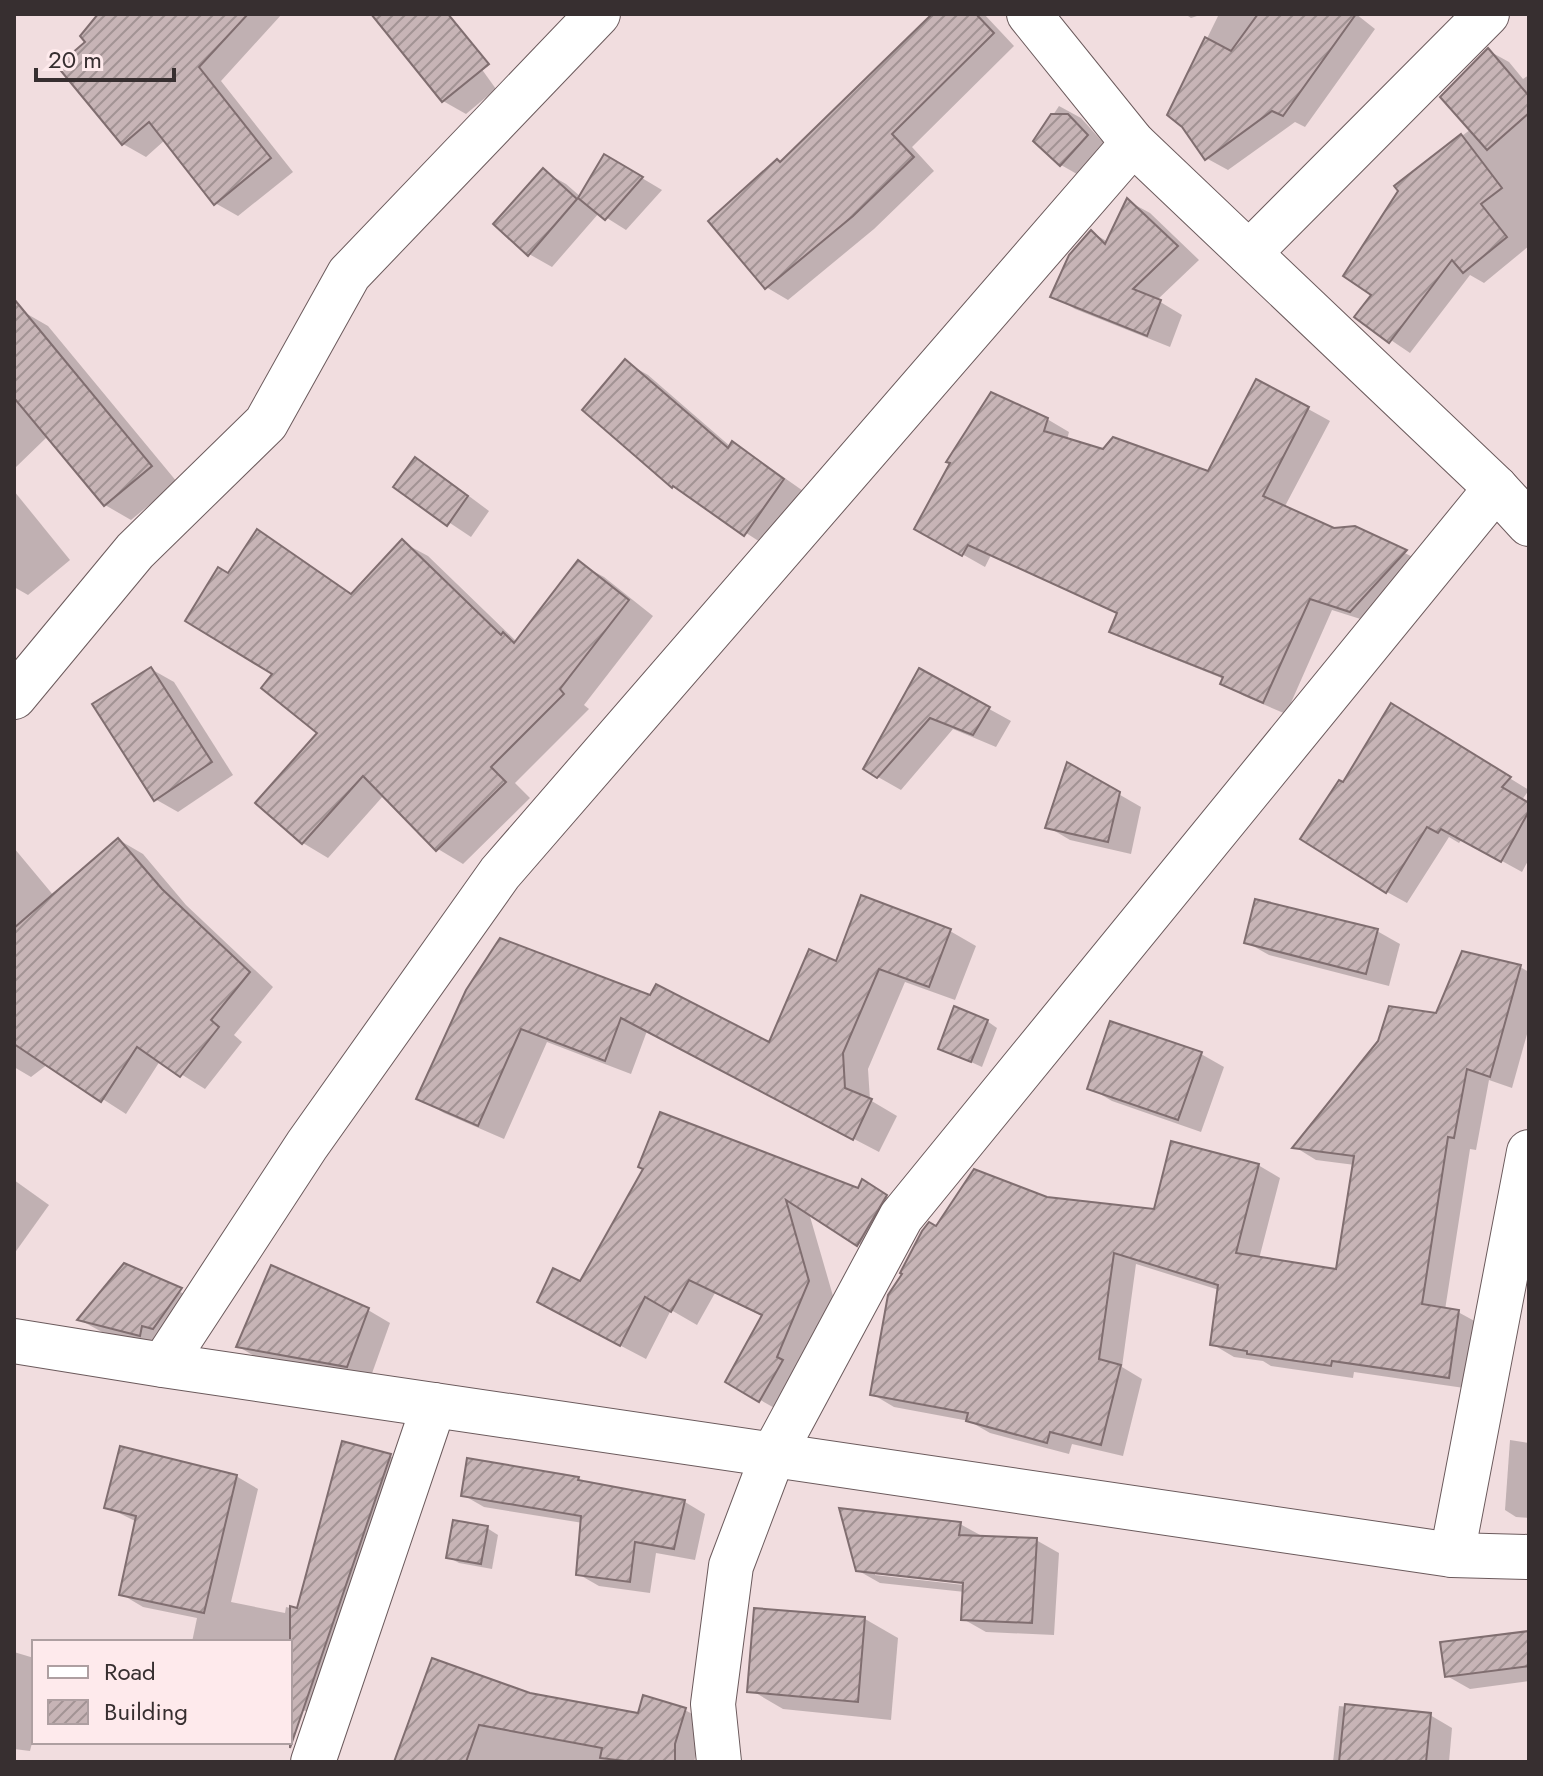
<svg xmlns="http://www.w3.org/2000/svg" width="1543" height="1776" viewBox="0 0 1543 1776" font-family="Jost,sans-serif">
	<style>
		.shadow { fill: #0003; fill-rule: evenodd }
		.building { fill: url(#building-hatch); stroke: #806e70; stroke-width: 2 }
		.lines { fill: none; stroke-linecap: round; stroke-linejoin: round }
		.minor-casing { stroke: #6b5a5c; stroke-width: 46 }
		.tertiary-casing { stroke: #6b5a5c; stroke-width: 46 }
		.minor { stroke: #fff; stroke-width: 44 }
		.tertiary { stroke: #fff; stroke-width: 44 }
	</style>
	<defs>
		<pattern id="building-hatch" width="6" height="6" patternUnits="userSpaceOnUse" patternTransform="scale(2)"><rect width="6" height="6" fill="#c7b4b6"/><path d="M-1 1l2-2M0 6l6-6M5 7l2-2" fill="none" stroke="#a29394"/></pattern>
	</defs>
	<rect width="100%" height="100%" fill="#f1dddf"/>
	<g class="shadow">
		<polygon points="100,14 282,14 221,81 293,172 238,216 215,203 165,140 146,157 123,144 88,42"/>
		<polygon points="378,14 442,14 496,89 466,114 443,101"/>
		<polygon points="941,14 984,14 1014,46 912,147 934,171 874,229 788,300 766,287 781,164"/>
		<polygon points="1185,14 1203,14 1191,18"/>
		<polygon points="1219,14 1356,14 1375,29 1305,127 1295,122 1228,170 1206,158 1183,126 1170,114"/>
		<polygon points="1489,51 1509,62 1523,79 1529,75 1529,246 1484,283 1470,275 1410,353 1357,317 1374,295 1400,191 1397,186 1471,129"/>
		<polygon points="1059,106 1081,118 1109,149 1084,178 1061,165 1036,141"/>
		<polygon points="605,156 662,190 626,230 599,213 552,267 529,254 543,171 566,184 581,197"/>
		<polygon points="1128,201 1150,213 1199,260 1157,300 1182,315 1170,347 1075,309 1053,296 1091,232 1108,242"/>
		<polygon points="22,311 48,326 177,482 131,520 105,505 48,436 14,469 14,318"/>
		<polygon points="625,362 648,375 731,447 733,444 755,457 806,493 768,547 673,486"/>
		<polygon points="1257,381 1330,421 1284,508 1334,530 1354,528 1427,564 1373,623 1332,610 1286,714 1244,696 1222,683 1224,679 1134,643 1112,631 1118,614 991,555 985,567 916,528 1047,419 1069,432 1067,440 1103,451 1209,474"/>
		<polygon points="415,460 438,473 489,511 471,537 396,487"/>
		<polygon points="14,491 70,560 28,595 14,587"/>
		<polygon points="258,532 352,594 402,542 428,556 517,642 578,563 604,577 653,616 584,705 589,709 515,783 530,798 463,864 438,849 384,795 328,858 303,843 319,733 275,674 228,575"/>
		<polygon points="151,669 174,682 233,775 178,812 155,799"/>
		<polygon points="920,671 1011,721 996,747 953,729 901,790 878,777"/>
		<polygon points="1412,718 1529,790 1521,801 1529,805 1529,859 1522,872 1462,839 1459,843 1449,837 1407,903 1387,892 1344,785"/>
		<polygon points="1068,765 1141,807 1131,854 1070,840 1048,827"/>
		<polygon points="119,840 143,854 186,905 273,987 234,1035 242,1042 205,1089 160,1061 126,1114 48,1064 31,1077 14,1067 14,848 54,896"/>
		<polygon points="950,931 976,946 955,1000 905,982 868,1069 870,1100 897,1116 879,1152 647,1031 631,1074 547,1042 504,1139 444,1113 419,1098 500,940 770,1045 837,963"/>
		<polygon points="1377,931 1400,944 1389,986 1269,955 1246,942"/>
		<polygon points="1520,967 1529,972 1529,1027 1512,1088 1489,1080 1476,1150 1470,1149 1445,1310 1458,1312 1480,1324 1471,1389 1354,1372 1353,1378 1271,1366 1263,1361 1234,1357 1212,1344 1219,1290 1136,1264 1122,1367 1142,1379 1123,1456 1072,1444 1069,1454 990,1433 969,1421 894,1407 872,1394 936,1228 1046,1199 1156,1211 1258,1165 1280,1178 1259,1259 1338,1271 1355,1165 1316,1160 1295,1147 1438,1015"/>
		<polygon points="987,1021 997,1028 982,1067 940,1048"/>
		<polygon points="1201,1054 1224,1067 1201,1132 1112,1101 1090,1088"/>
		<polygon points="646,1169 859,1191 863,1182 911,1211 883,1258 809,1213 833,1296 785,1414 727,1381 764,1317 715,1293 697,1325 671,1310 646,1359 564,1316"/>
		<polygon points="14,1180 49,1205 14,1254"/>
		<polygon points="124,1265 203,1303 162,1347 102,1332 80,1320"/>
		<polygon points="368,1310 390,1323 370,1379 261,1360 239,1347"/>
		<polygon points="1510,1440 1529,1443 1529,1518 1516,1517 1505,1510"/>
		<polygon points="390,1456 412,1469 328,1717 290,1707 290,1642 192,1642 197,1618 143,1607 121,1594 137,1522 107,1507 236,1476 258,1489 231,1602 285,1613 286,1607 298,1610"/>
		<polygon points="578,1479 588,1484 685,1502 705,1514 695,1560 656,1553 650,1593 599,1586 578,1574 583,1523 484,1507 463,1495"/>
		<path d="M960,1524l22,12 54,4 23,13 -5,82 -68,-3 -23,-13 2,-27 -85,-9 -23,-13zM875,1571l98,11v4l-98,-11z"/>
		<polygon points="487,1528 498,1535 492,1569 459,1563 448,1557"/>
		<polygon points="865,1619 898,1638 891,1720 783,1709 749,1689"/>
		<polygon points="1529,1633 1529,1681 1470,1689 1447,1676"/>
		<polygon points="14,1652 34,1658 34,1735 30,1751 14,1749"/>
		<polygon points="529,1695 639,1715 685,1710 705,1721 694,1762 396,1762"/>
		<polygon points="1339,1706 1430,1715 1452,1728 1449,1762 1333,1762"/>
	</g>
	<g class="building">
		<polygon points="98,14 248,14 199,67 271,158 214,205 149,122 122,145 57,66 85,42 80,36"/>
		<polygon points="371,14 448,14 489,64 442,102"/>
		<polygon points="932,14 976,14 994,33 892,134 914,157 853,216 765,289 708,221 777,159 780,162"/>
		<polygon points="1258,14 1356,14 1283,116 1272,111 1205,160 1182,127 1167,115 1205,37 1231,51"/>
		<polygon points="1488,48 1529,96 1529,113 1487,150 1440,97"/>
		<polygon points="1051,114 1068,114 1088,135 1060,166 1033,141"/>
		<polygon points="1461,134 1502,188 1481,204 1507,237 1463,273 1452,260 1389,343 1354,317 1371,295 1343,276 1398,191 1394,186"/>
		<polygon points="604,154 643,177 605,220 578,198"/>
		<polygon points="543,168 577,199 528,256 493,224"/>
		<polygon points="1127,198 1178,246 1133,289 1161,300 1147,336 1050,297 1069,255 1091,230 1105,244"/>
		<polygon points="14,299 152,466 104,506 14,398"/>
		<polygon points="625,359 728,448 732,441 784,479 744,536 673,486 672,488 582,410"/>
		<polygon points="1256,379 1309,407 1263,496 1334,528 1355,526 1407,550 1350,612 1310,599 1263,703 1220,684 1223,677 1109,632 1117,613 968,545 962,556 914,529 950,463 946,462 991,392 1048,418 1044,431 1103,449 1113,437 1208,471"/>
		<polygon points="415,457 468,496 447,526 393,487"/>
		<polygon points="257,529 351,594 402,539 501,635 503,632 514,643 578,560 629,600 560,689 564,694 491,767 506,782 436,851 363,776 302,844 255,803 317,733 261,688 272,674 185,621 218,567 228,573"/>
		<polygon points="151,667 212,762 154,801 92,704"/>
		<polygon points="919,668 990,707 973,735 930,718 877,778 863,769"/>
		<polygon points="1391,703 1511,777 1502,787 1529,803 1529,811 1501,862 1441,829 1438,833 1427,827 1386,893 1300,839 1339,780 1343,782"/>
		<polygon points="1067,762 1120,792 1108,842 1045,828"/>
		<polygon points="118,838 162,889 250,972 211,1020 219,1027 180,1077 137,1047 101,1102 14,1044 14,928"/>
		<polygon points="861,895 951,929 929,987 879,969 843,1053 845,1088 872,1099 853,1140 621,1018 605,1061 521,1029 478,1126 416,1099 466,990 500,938 650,995 656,984 769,1042 809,949 836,961"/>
		<polygon points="1255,899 1378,929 1366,974 1244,943"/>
		<polygon points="1462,951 1521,965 1490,1077 1467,1069 1454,1138 1448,1137 1422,1304 1459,1310 1449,1378 1332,1361 1331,1366 1247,1354 1247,1351 1210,1345 1218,1285 1114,1253 1099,1359 1121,1365 1101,1445 1050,1432 1047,1443 966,1421 968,1413 870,1395 888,1295 902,1274 900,1273 922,1231 929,1222 936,1226 974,1169 1047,1197 1154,1209 1171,1141 1259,1164 1236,1253 1336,1269 1354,1156 1292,1148 1378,1041 1389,1006 1436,1013"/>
		<polygon points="954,1006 988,1020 971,1062 938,1049"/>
		<polygon points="1110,1021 1202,1052 1178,1120 1087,1089"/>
		<polygon points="660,1112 858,1188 862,1179 887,1195 857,1246 786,1200 809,1281 777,1357 783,1360 759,1402 725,1382 762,1315 689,1280 671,1312 645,1297 620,1346 537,1302 553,1268 580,1281 643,1169 638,1167"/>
		<polygon points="124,1263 182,1288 153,1329 142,1326 140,1336 77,1320"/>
		<polygon points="271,1265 369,1308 347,1367 236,1347"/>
		<polygon points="342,1441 391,1454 290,1748 290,1606 297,1608"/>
		<polygon points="120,1446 237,1475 204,1613 119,1595 136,1516 104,1508"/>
		<polygon points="467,1458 579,1477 578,1480 685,1500 674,1549 635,1542 630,1582 576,1575 581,1516 461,1496"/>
		<polygon points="839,1508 961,1522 959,1535 1037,1538 1032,1623 961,1620 963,1583 856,1571"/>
		<polygon points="453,1520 488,1526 481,1564 446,1558"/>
		<polygon points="754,1608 865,1617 858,1702 747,1692"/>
		<polygon points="1529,1631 1529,1666 1445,1677 1440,1642"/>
		<polygon points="432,1658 530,1693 638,1713 643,1695 686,1708 675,1744 675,1762 633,1762 600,1758 602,1748 479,1725 466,1762 394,1762"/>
		<polygon points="1345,1704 1431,1713 1426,1762 1339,1762"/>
	</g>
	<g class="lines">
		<defs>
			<g id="minor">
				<polyline points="1029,14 1133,143 1496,488 1529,524"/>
				<polyline points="1249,253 1487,14"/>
				<polyline points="14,697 135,551 266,423 349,274 598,14"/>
				<polyline points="163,1365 307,1145 500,873 1133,143"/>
				<polyline points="1452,1555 1529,1152"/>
				<polyline points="313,1762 434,1405"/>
				<polyline points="719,1762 713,1704 731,1566 773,1455 901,1217 1496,488"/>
			</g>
			<polyline id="tertiary" points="14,1341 163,1365 1452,1555 1529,1557"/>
		</defs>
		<use href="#minor" class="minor-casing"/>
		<use href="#tertiary" class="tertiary-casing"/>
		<use href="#minor" class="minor"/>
		<use href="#tertiary" class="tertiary"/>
	</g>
	<rect width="1543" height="1776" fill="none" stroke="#372f30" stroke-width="32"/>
	<rect x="32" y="1640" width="260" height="104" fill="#feeaec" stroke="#ae9fa1" stroke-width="2"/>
	<rect x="48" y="1666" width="40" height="12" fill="#ffffff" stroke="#ae9fa1" stroke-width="2"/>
	<text x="104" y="1680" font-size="24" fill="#372f30">Road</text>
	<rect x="48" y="1700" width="40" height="24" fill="url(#building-hatch)" stroke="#ae9fa1" stroke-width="2"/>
	<text x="104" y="1720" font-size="24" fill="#372f30">Building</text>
	<path d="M36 68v12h138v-12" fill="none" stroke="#372f30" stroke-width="4"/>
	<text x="48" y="68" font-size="24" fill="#372f30" stroke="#feeaec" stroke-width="6" paint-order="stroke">20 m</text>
</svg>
